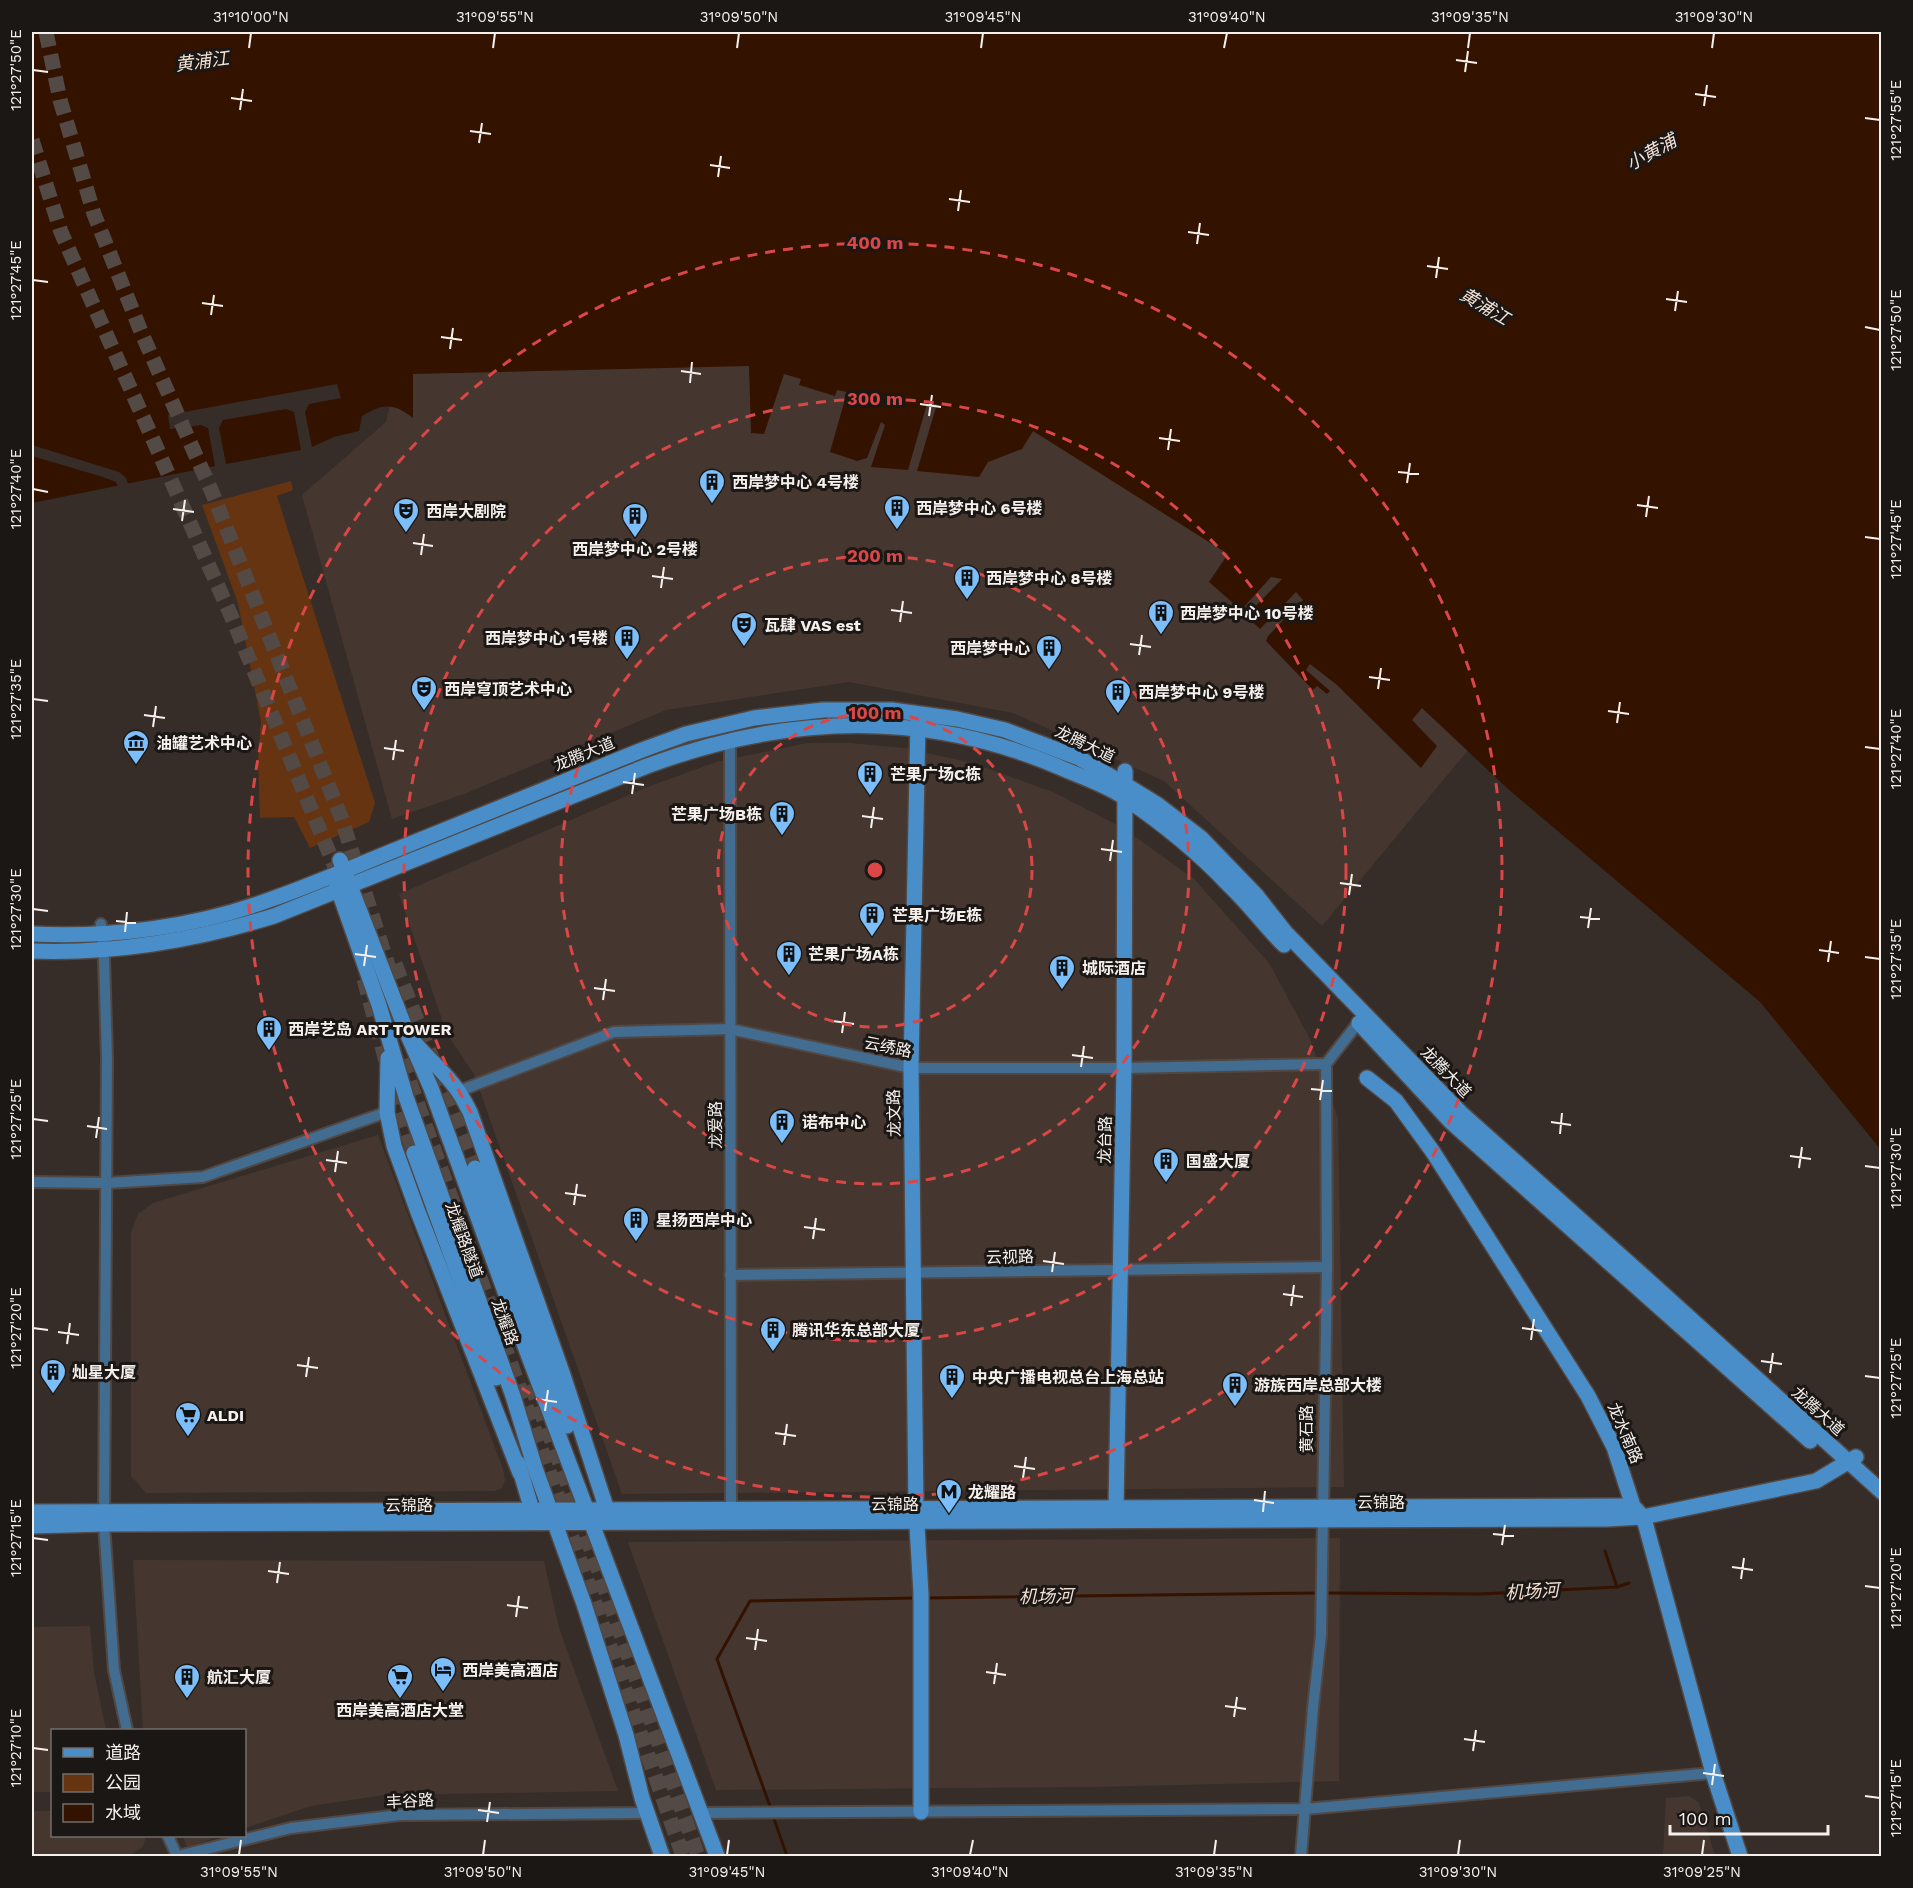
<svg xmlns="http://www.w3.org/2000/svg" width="1913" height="1888" viewBox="0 0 1913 1888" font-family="'Work Sans','Noto Sans SC',sans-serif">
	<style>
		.built { fill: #45372f }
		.green { fill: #673411 }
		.water { fill: #341200 }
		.pier { fill: #362d29 }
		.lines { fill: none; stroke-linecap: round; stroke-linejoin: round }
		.stream { stroke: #341200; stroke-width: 3 }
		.secondary-tunnel { stroke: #534a46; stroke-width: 15; stroke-dasharray: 15 8; stroke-linecap: butt }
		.street-casing { stroke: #514844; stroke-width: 14 }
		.secondary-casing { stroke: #514844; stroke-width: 18 }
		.street { stroke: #436c91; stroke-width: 10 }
		.secondary { stroke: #498ec9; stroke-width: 15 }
		.ticks { fill: none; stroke: #f6f0ed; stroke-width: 2 }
		.ring { fill: none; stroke: #db4646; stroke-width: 3; stroke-dasharray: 10 8 }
		.labels { text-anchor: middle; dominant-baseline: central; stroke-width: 6; stroke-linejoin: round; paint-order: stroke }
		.poi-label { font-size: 16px; font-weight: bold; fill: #f6f0ed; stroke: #1a1714; text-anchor: start }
		.street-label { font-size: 16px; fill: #f6f0ed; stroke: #1a1714 }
		.water-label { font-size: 18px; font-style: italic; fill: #f3dfd4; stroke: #1a1714 }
		.centre { fill: #db4646; stroke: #1a1714; stroke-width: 3 }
		.ring-label { font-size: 18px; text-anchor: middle; font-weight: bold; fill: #db4646; stroke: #1a1714; stroke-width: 6; stroke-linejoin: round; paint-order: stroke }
		.neatline { fill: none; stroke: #f6f0ed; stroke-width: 2 }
		.ticks-label { font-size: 15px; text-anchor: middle; fill: #f6f0ed }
	</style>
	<rect width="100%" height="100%" fill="#362d29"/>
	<g class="built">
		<polygon points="761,349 1027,409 1249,547 1484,731 1322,926 1164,781 1013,713 849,682 666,710 464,794 392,819 302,495 386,422 400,361"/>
		<polygon points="807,743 850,743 905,748 972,763 1053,792 1123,828 1194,879 1269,963 1310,1039 1338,1118 1344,1487 622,1494 474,1074 447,1034 399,894 645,788 716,762"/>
		<polygon points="378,1135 503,1469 505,1480 502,1488 494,1491 146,1493 131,1476 131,1233 138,1214 153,1203"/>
		<polygon points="1340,1538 1339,1781 1093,1787 716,1790 628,1542"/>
		<polygon points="133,1560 544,1561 559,1628 618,1791 384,1795 311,1806 245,1828 244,1730 143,1730"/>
		<polygon points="90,1626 94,1672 106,1730 52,1730 52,1792 32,1792 32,1627"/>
		<polygon points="1689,1796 1699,1803 1715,1856 1663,1856 1666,1798"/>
		<polygon points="32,1811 52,1811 52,1836 146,1836 143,1847 129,1856 32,1856"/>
		<polygon points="183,1836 222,1836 187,1847"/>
	</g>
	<polygon class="green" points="291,481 293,490 277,496 375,803 369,822 310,848 294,817 260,818 258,759 261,722 238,603 202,505"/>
	<g class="water">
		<path d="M32,32h1849v1118l-121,-148 -252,-213 -86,-81 -10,12 25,26 -16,22 -84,-83 -27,-21 -4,6 24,21 -3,3 -10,-8 -4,4 -47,-49 2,-5 35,-36 -7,-8 -36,37 -14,-13 36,-37 -11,-2 -30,33 -32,-28 19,-28 -195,-123 -11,18 -34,13 -9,15 -62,-6 20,-67h-10l-19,66 -37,-3 14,-42 -4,-3 -14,36 -10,3 -27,-9 17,-60 -10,-2 -2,6 -36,-11 2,-6 -17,-5 -20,60 -13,-1 -2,-67 -336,8v44c-19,-15 -30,-15 -51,-2l-3,15 -25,6 -22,10 -7,-35 4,-8 32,-6 -4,-14 -169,31 2,14 31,-4 7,3 7,38 -183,37z"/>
		<polygon points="286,409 294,412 301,450 226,464 219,428 223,420"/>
	</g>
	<polygon class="pier" points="32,445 119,472 126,478 129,486 119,488 116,482 103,477 32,456"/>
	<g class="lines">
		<g class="stream">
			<polyline points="1605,1551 1617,1587"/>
			<polyline points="1325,1593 1480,1594 1617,1587 1629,1583"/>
			<polyline points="926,1598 1318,1593"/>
			<polyline points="771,1809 717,1659 750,1601 916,1598"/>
			<polyline points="773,1816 787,1856"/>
		</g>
		<g class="secondary-tunnel">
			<polyline points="46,32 60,100 94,214 142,334 212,492 341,817 392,978"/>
			<polyline points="32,140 61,232 233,620 342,884"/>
			<polyline points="395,964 475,1168"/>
			<polyline points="364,979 395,1095 414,1153"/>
			<polyline points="402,1060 537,1437 683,1856"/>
			<polyline points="531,1384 594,1557 698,1856"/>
		</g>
		<defs>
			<g id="street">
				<polyline points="730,740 731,1510"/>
				<polyline points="101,924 104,958 107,1059 104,1524 114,1670 127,1730"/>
				<polyline points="459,1091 614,1032 730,1029 911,1068 1124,1068 1326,1064"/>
				<polyline points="32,1182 107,1183 203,1177 387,1112"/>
				<polyline points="730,1275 1327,1267"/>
				<polyline points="701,1813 1305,1809 1713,1773"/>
				<polyline points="168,1836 177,1856"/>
				<polyline points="178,1856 291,1828 400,1815 647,1813"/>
				<polyline points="1301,1856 1313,1708 1321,1635 1327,1267 1326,1064 1358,1023"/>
			</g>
			<g id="secondary">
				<polyline points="918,721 911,1068 916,1509 921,1594 921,1812"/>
				<path d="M340,860l67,173c13,19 31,32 45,50 8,9 13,19 18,29l93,263 44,135"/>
				<polyline points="336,883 379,1005 406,1097 513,1396 535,1468 584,1604 626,1735 642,1798 662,1856"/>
				<path d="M32,934c79,4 163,-7 237,-34 46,-16 91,-36 136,-54 79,-32 158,-64 237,-96l44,-16 68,-16 69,-8h69l65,9 48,11 74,28 45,26 34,21 43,33 55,57 29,37 176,181 179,160 242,219"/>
				<path d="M32,951c82,3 164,-11 242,-35l373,-150c137,-51 276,-57 412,1 22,10 46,17 66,31 37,25 73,54 104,87 20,19 36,41 55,60"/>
				<polyline points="1359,1023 1451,1122 1810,1441"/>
				<polyline points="407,1033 431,1088 520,1333 717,1856"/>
				<polyline points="388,1058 387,1112 394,1146 418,1212 520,1473"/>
				<polyline points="1367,1078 1396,1101 1433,1152 1588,1396 1614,1447 1633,1506 1643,1517 1646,1526 1713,1773 1740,1856"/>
				<polyline points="414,1153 496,1378"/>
				<polyline points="475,1168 567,1426"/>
				<polyline points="518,1463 532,1510"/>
				<polyline points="1116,1508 1124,1068 1125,771"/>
				<polyline points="32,1512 1633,1506"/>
				<polyline points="32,1526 104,1524 1608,1519 1643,1517 1816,1481 1856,1457"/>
			</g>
		</defs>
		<use href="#street" class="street-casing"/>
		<use href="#secondary" class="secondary-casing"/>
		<use href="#street" class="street"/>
		<use href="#secondary" class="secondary"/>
	</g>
	<path class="ticks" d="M249,48l2,-15M493,48l2,-15M737,48l2,-15M981,48l2,-15M1224,48l3,-15M1468,48l2,-15M1712,48l2,-15M1456,60l21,3M33,70l15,2M1465,72l3,-21M1695,94l21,3M231,98l21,3M1704,106l3,-21M240,110l3,-21M1865,118l15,2M470,131l21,3M479,143l3,-20M710,165l20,3M718,177l3,-21M949,199l21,3M958,211l3,-21M1188,232l21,3M1197,244l3,-21M1427,266l21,3M1436,278l3,-21M33,280l15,2M1666,299l21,3M202,303l21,3M1675,311l3,-20M211,315l3,-20M1865,327l15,3M441,337l21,3M450,349l3,-21M681,371l20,3M690,383l2,-21M920,404l21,3M929,416l3,-21M1159,438l21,3M1168,450l3,-21M1398,472l21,2M1407,483l3,-20M33,489l15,3M1637,505l21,3M173,509l21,3M1646,517l3,-21M182,521l3,-21M1865,537l15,2M413,543l20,3M421,555l3,-21M652,576l21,3M661,588l3,-21M891,610l21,3M900,622l3,-21M1130,644l21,3M1139,655l3,-20M1369,677l21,3M1378,689l3,-21M33,699l15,2M1608,711l21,3M144,715l21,3M1617,723l3,-21M153,727l3,-21M1865,747l15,2M384,748l20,3M393,760l3,-20M623,782l21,3M632,794l3,-21M862,816l21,3M871,828l3,-21M1101,849l21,3M1110,861l3,-21M1340,883l21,3M1349,895l3,-21M33,909l15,2M1580,917l20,2M116,921l20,2M1588,928l3,-20M125,932l2,-20M1819,950l20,3M355,954l21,3M1865,957l15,2M1828,962l3,-21M364,966l3,-21M594,988l21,3M603,1000l3,-21M833,1021l21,3M842,1033l3,-21M1072,1055l21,3M1081,1067l3,-21M1311,1089l21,2M1320,1100l3,-20M33,1119l15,2M1551,1122l20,3M87,1126l20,3M1560,1134l2,-21M96,1138l3,-21M1790,1156l21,3M326,1160l21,3M1865,1166l15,2M1799,1168l3,-21M335,1172l3,-21M565,1193l21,3M574,1205l3,-21M804,1227l21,3M813,1239l3,-21M1043,1261l21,3M1052,1272l3,-20M1283,1294l20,3M1291,1306l3,-21M33,1328l15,2M1522,1328l20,3M58,1332l21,3M1531,1340l3,-21M67,1344l3,-21M1761,1361l21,3M297,1365l21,3M1770,1373l3,-20M1865,1376l15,2M306,1377l3,-20M536,1399l21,3M545,1411l3,-21M775,1433l21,3M784,1445l3,-21M1014,1466l21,3M1023,1478l3,-21M1254,1500l20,3M1263,1512l2,-21M1493,1534l21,2M33,1538l15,2M1502,1545l3,-20M1732,1567l21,3M268,1571l21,3M1741,1579l3,-21M277,1583l3,-21M1865,1586l15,2M507,1605l21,3M516,1617l3,-21M746,1638l21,3M755,1650l3,-21M986,1672l20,3M994,1684l3,-21M1225,1706l21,3M1234,1717l3,-20M1464,1739l21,3M33,1748l15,2M1473,1751l3,-21M1703,1773l21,3M1712,1785l3,-21M1865,1796l15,2M478,1810l21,3M487,1822l3,-20M239,1855l2,-15M483,1855l2,-15M727,1855l2,-15M970,1855l3,-15M1214,1855l2,-15M1458,1855l2,-15M1702,1855l2,-15"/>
	<g class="ring">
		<circle cx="875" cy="870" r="157"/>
		<circle cx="875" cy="870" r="314"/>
		<circle cx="875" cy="870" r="471"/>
		<circle cx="875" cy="870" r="627"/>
	</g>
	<defs>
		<symbol id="building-pin" viewBox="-11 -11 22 30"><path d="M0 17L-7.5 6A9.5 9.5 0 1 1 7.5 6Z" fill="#7cbef9" stroke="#1a1714"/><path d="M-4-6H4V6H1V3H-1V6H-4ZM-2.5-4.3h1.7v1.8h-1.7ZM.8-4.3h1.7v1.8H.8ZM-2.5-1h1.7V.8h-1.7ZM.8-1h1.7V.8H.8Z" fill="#111"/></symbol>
		<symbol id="theatre-pin" viewBox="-11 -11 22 30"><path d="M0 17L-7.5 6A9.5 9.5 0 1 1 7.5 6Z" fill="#7cbef9" stroke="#1a1714"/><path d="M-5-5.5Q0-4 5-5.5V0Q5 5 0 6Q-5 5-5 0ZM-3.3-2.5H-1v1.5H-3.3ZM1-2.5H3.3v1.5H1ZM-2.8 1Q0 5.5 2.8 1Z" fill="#111"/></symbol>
		<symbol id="museum-pin" viewBox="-11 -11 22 30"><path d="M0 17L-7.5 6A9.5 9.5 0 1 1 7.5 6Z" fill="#7cbef9" stroke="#1a1714"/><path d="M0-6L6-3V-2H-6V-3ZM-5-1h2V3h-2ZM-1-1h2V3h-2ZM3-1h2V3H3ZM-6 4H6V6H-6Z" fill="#111"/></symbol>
		<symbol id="supermarket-pin" viewBox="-11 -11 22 30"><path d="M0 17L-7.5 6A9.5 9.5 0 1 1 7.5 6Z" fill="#7cbef9" stroke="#1a1714"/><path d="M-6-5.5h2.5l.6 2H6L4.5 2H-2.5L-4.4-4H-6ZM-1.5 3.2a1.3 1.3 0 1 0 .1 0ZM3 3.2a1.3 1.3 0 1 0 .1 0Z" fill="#111"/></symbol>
		<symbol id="metro-pin" viewBox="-11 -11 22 30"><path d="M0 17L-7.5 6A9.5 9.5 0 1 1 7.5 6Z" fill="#7cbef9" stroke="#1a1714"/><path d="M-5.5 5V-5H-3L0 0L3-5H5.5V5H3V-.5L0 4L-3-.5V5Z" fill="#111"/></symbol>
		<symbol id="hotel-pin" viewBox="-11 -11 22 30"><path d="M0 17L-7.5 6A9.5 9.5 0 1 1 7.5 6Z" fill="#7cbef9" stroke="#1a1714"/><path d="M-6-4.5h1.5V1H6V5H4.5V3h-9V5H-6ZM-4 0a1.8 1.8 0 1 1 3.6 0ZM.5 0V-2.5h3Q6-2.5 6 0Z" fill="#111"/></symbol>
	</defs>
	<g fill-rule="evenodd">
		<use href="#building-pin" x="697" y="467" width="30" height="40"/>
		<use href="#building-pin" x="882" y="493" width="30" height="40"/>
		<use href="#theatre-pin" x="391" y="496" width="30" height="40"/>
		<use href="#building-pin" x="620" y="501" width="30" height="40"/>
		<use href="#building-pin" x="952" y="563" width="30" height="40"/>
		<use href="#building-pin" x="1146" y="598" width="30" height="40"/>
		<use href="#theatre-pin" x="729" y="610" width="30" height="40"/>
		<use href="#building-pin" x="612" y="623" width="30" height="40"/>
		<use href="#building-pin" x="1034" y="633" width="30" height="40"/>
		<use href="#theatre-pin" x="409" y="674" width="30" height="40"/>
		<use href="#building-pin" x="1103" y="677" width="30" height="40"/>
		<use href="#museum-pin" x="121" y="728" width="30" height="40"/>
		<use href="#building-pin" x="855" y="759" width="30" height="40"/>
		<use href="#building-pin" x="767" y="799" width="30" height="40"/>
		<use href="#building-pin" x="857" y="900" width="30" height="40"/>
		<use href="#building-pin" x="774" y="939" width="30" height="40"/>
		<use href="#building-pin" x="1047" y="953" width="30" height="40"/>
		<use href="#building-pin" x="254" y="1014" width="30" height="40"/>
		<use href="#building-pin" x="767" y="1107" width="30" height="40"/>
		<use href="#building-pin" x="1151" y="1146" width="30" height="40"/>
		<use href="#building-pin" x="621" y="1205" width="30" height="40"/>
		<use href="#building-pin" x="758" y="1315" width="30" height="40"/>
		<use href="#building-pin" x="38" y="1357" width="30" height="40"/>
		<use href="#building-pin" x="937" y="1362" width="30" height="40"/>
		<use href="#building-pin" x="1220" y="1370" width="30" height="40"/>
		<use href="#supermarket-pin" x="173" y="1400" width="30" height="40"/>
		<use href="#metro-pin" x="934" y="1477" width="30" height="40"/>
		<use href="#hotel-pin" x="428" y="1655" width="30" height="40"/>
		<use href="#building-pin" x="172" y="1662" width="30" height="40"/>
		<use href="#supermarket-pin" x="385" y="1662" width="30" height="40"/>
	</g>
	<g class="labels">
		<g class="poi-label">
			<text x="732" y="482">西岸梦中心 4号楼</text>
			<text x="916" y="508">西岸梦中心 6号楼</text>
			<text x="426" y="511">西岸大剧院</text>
			<text x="635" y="549" text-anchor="middle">西岸梦中心 2号楼</text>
			<text x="986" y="578">西岸梦中心 8号楼</text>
			<text x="1180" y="613">西岸梦中心 10号楼</text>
			<text x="764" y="625">瓦肆 VAS est</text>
			<text x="608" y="638" text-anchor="end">西岸梦中心 1号楼</text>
			<text x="1030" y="648" text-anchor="end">西岸梦中心</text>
			<text x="444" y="689">西岸穹顶艺术中心</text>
			<text x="1138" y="692">西岸梦中心 9号楼</text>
			<text x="156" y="743">油罐艺术中心</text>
			<text x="890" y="774">芒果广场C栋</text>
			<text x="762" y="814" text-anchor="end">芒果广场B栋</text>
			<text x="892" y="915">芒果广场E栋</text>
			<text x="808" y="954">芒果广场A栋</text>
			<text x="1082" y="968">城际酒店</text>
			<text x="288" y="1029">西岸艺岛 ART TOWER</text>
			<text x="802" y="1122">诺布中心</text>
			<text x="1186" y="1161">国盛大厦</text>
			<text x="656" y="1220">星扬西岸中心</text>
			<text x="792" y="1330">腾讯华东总部大厦</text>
			<text x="72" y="1372">灿星大厦</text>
			<text x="972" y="1377">中央广播电视总台上海总站</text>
			<text x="1254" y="1385">游族西岸总部大楼</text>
			<text x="207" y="1415">ALDI</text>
			<text x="968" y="1492">龙耀路</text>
			<text x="462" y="1670">西岸美高酒店</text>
			<text x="207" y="1677">航汇大厦</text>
			<text x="400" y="1710" text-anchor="middle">西岸美高酒店大堂</text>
		</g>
		<g class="street-label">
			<text transform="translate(1085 744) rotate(26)">龙腾大道</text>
			<text transform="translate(584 754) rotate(-22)">龙腾大道</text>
			<text transform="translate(888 1047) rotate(11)">云绣路</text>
			<text transform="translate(1446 1072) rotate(46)">龙腾大道</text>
			<text transform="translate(894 1113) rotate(-91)">龙文路</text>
			<text transform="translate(715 1125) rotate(-90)">龙爱路</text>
			<text transform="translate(1105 1140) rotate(-89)">龙台路</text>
			<text transform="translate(464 1240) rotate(70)">龙耀路隧道</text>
			<text transform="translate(1010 1257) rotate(-1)">云视路</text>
			<text transform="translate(505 1322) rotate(70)">龙耀路</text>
			<text transform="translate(1818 1411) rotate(42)">龙腾大道</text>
			<text transform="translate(1306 1429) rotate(-90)">黄石路</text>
			<text transform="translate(1625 1433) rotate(67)">龙水南路</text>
			<text x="1381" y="1502">云锦路</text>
			<text x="895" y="1504">云锦路</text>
			<text x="409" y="1505">云锦路</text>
			<text transform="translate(410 1801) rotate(-3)">丰谷路</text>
		</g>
		<g class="water-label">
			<text transform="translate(202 61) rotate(-7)">黄浦江</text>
			<text transform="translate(1651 152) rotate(-29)">小黄浦</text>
			<text transform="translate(1485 306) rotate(31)">黄浦江</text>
			<text transform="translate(1532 1591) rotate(-3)">机场河</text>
			<text transform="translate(1046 1596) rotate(-1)">机场河</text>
		</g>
	</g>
	<circle cx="875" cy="870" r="9" class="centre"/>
	<g class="ring-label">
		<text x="875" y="249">400 m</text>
		<text x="875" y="405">300 m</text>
		<text x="875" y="562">200 m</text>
		<text x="875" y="719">100 m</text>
	</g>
	<rect width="1913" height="1888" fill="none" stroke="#1a1714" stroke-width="66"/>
	<rect x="51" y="1729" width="195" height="108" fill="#1a1714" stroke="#726e6b" stroke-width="1.5"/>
	<rect x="63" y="1748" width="30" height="9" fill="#498ec9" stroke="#726e6b" stroke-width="1.5"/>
	<text x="105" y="1759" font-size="18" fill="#f6f0ed">道路</text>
	<rect x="63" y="1774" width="30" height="18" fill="#673411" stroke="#726e6b" stroke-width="1.5"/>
	<text x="105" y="1789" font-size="18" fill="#f6f0ed">公园</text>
	<rect x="63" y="1804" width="30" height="18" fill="#341200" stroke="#726e6b" stroke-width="1.5"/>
	<text x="105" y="1819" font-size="18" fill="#f6f0ed">水域</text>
	<path d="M1670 1825v9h158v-9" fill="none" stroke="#f6f0ed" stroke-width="3"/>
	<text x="1679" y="1825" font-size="18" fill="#f6f0ed" stroke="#1a1714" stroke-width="4.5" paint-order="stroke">100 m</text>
	<rect x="33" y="33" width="1847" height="1822" class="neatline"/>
	<g class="ticks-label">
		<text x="251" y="22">31°10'00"N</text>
		<text x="495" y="22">31°09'55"N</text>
		<text x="739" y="22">31°09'50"N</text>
		<text x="983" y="22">31°09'45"N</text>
		<text x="1227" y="22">31°09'40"N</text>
		<text x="1470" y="22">31°09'35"N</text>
		<text x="1714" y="22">31°09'30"N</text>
		<text transform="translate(16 70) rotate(-90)" y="5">121°27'50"E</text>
		<text transform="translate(1896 120) rotate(-90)" y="5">121°27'55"E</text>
		<text transform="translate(16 280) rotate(-90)" y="5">121°27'45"E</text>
		<text transform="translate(1896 330) rotate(-90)" y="5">121°27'50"E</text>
		<text transform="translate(16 489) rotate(-90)" y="5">121°27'40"E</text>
		<text transform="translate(1896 539) rotate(-90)" y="5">121°27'45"E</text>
		<text transform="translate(16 699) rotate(-90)" y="5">121°27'35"E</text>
		<text transform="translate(1896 749) rotate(-90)" y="5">121°27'40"E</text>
		<text transform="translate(16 909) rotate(-90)" y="5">121°27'30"E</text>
		<text transform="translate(1896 959) rotate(-90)" y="5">121°27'35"E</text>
		<text transform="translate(16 1119) rotate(-90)" y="5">121°27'25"E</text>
		<text transform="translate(1896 1168) rotate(-90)" y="5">121°27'30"E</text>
		<text transform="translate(16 1328) rotate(-90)" y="5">121°27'20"E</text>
		<text transform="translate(1896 1378) rotate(-90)" y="5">121°27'25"E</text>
		<text transform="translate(16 1538) rotate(-90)" y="5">121°27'15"E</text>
		<text transform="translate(1896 1588) rotate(-90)" y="5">121°27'20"E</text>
		<text transform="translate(16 1748) rotate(-90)" y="5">121°27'10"E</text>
		<text transform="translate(1896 1798) rotate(-90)" y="5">121°27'15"E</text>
		<text x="239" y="1877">31°09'55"N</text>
		<text x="483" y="1877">31°09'50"N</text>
		<text x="727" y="1877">31°09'45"N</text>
		<text x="970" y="1877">31°09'40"N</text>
		<text x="1214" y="1877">31°09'35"N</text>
		<text x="1458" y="1877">31°09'30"N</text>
		<text x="1702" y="1877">31°09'25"N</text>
	</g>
</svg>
